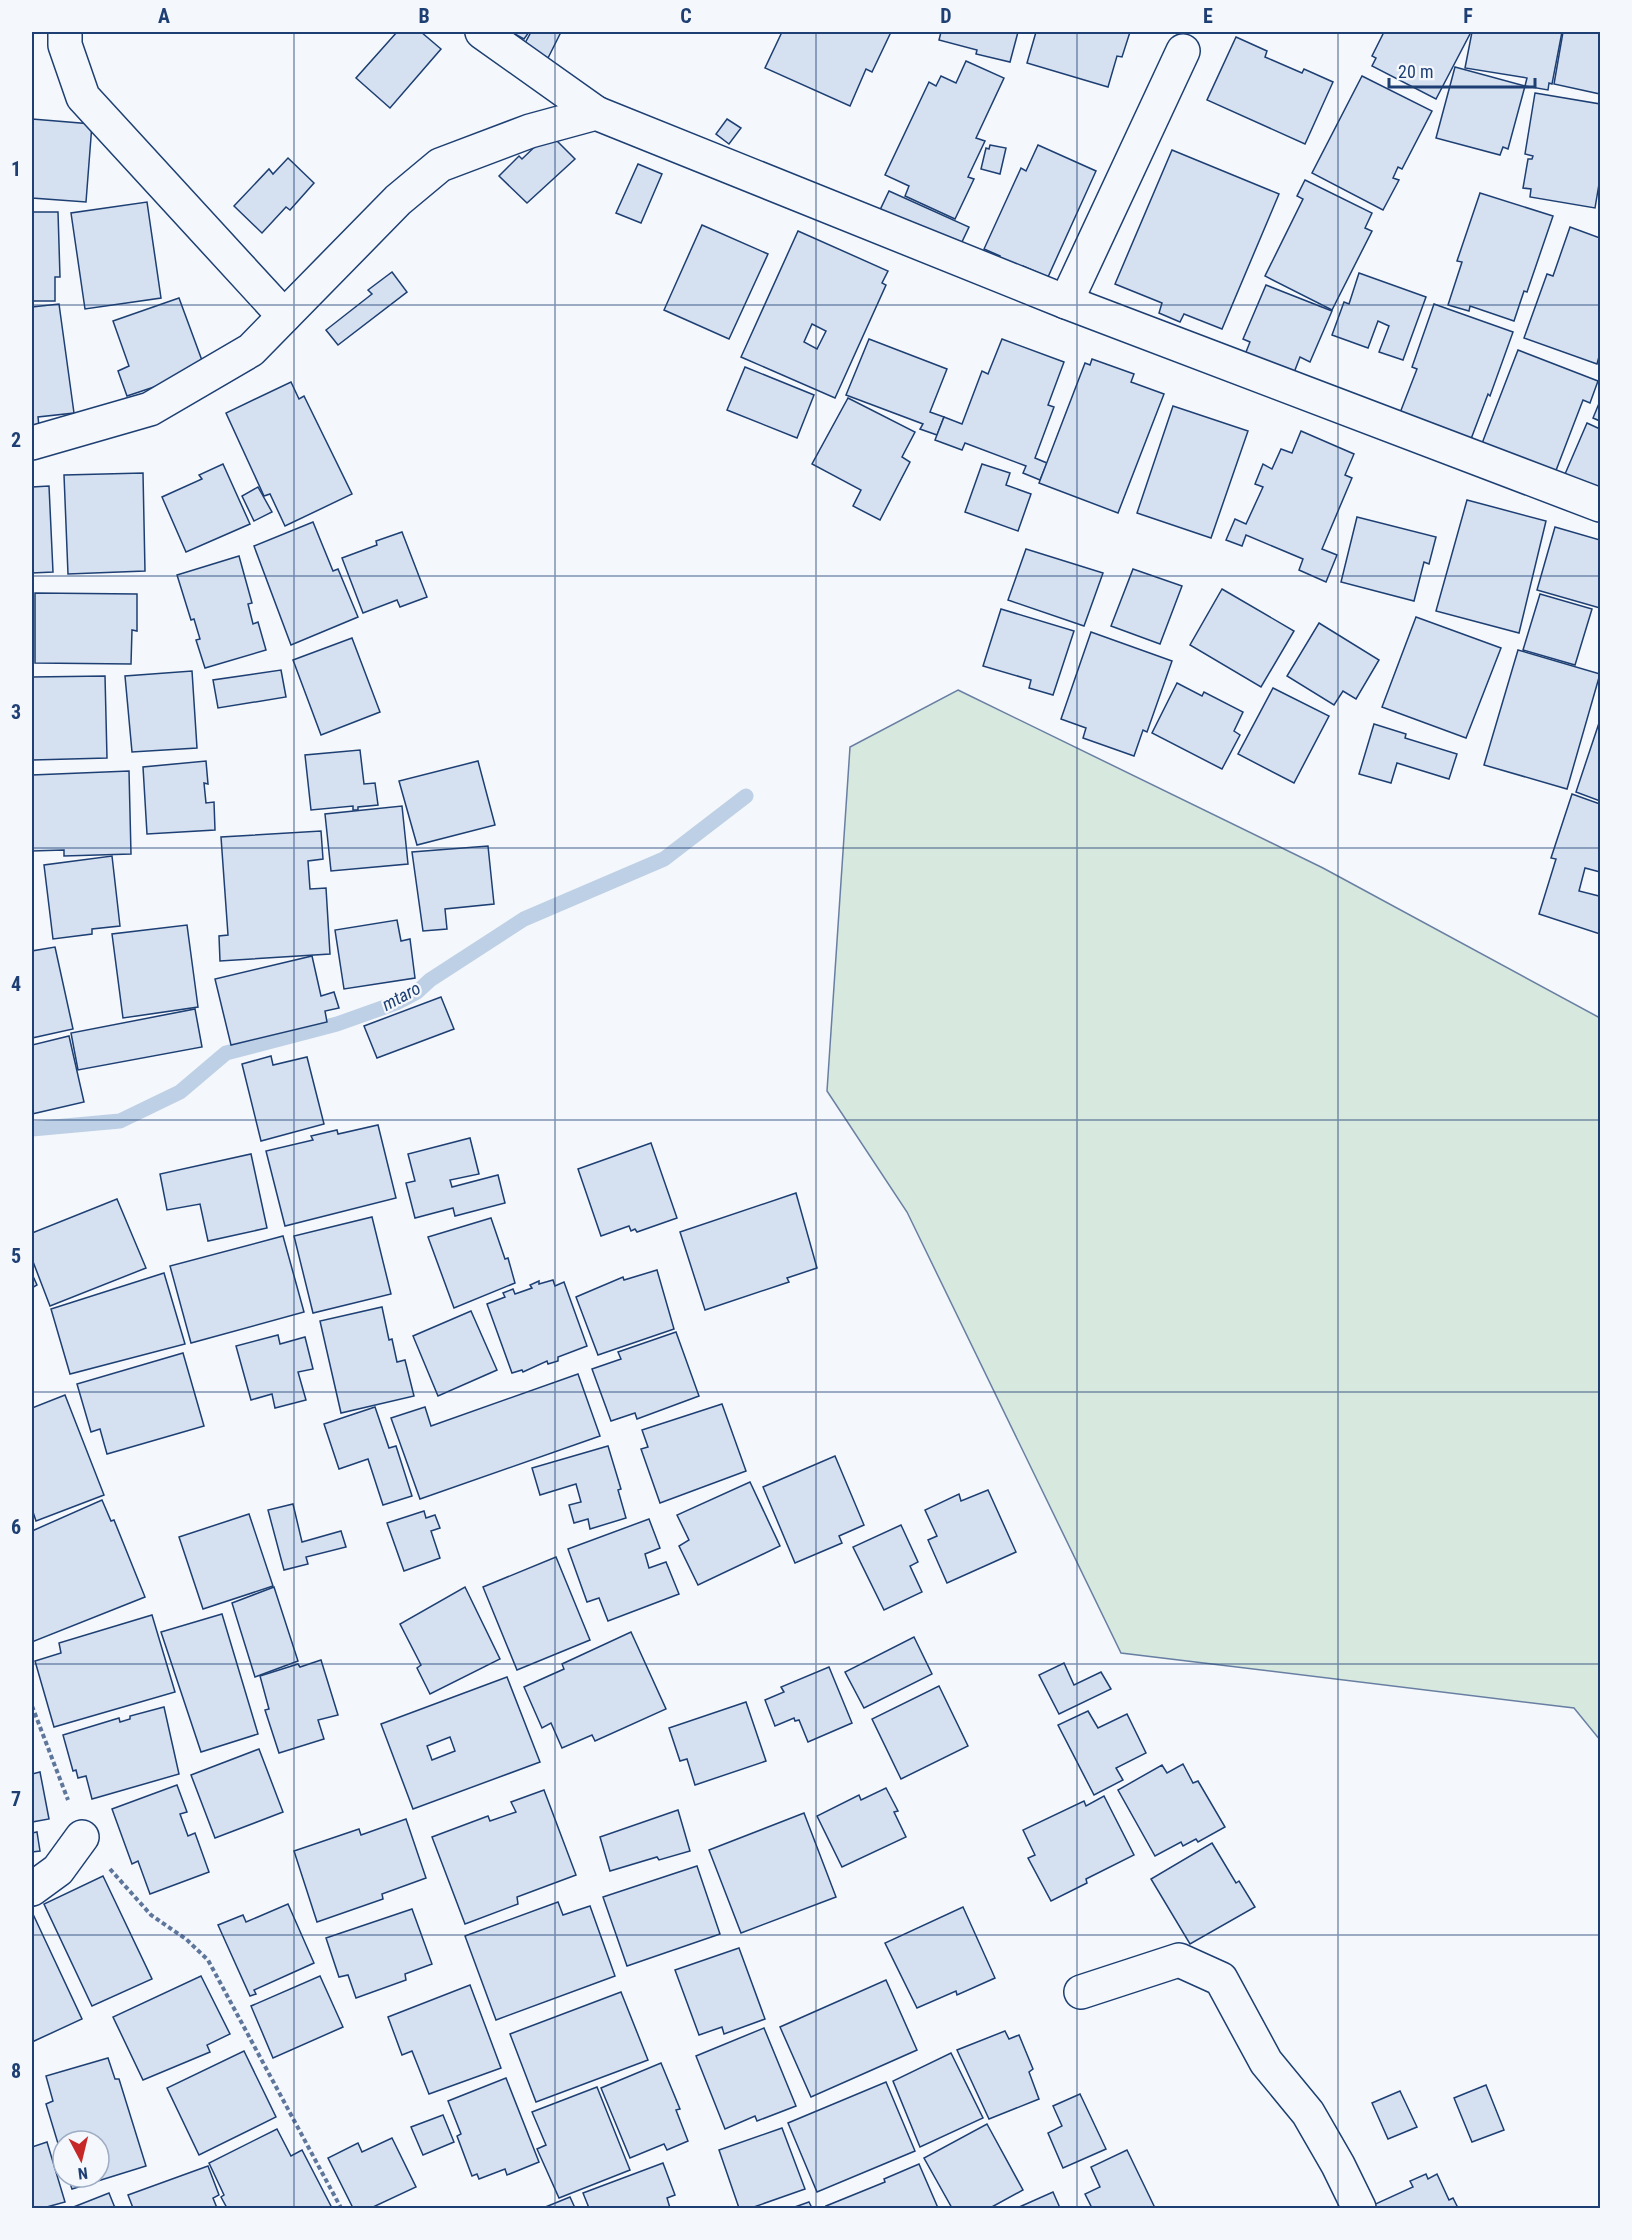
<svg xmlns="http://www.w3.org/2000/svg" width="1632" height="2240" viewBox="0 0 1632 2240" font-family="'Roboto Condensed',sans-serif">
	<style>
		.green { fill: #d7e8df; stroke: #687fa3; stroke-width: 1.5 }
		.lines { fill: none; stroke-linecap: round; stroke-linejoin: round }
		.stream { stroke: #bed0e5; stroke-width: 15 }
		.building { fill: #d5e0f0; stroke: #1d3f73; stroke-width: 1.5; fill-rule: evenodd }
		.street-casing { stroke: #1d3f73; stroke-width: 36 }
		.path { stroke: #5e769c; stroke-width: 4; stroke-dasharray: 4.5 3; stroke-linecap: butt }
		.street { stroke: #f4f7fb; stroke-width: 33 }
		.grid { fill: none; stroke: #1d3f73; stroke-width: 1.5; stroke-opacity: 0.55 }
		.labels { text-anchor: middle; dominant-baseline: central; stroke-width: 4.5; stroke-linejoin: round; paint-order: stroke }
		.water-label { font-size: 18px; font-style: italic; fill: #1d3f73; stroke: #f4f7fb }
		.neatline { fill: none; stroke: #1d3f73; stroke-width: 2 }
		.grid-label { font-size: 20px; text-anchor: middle; font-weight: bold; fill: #1d3f73 }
	</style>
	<rect width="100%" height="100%" fill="#f4f7fb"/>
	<polygon class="green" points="958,690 1323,868 1600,1018 1600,1740 1574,1708 1121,1653 907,1212 827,1091 850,747"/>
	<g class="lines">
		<polyline class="stream" points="32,1129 120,1121 180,1092 226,1053 337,1024 396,1003 417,992 430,980 524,919 664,859 746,796"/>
	</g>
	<g class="building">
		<polygon points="397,32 421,32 441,49 390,108 356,78"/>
		<polygon points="511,32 529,32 524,39"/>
		<polygon points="531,32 561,32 548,58 523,47"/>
		<polygon points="782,32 891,32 872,72 866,69 850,106 765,68"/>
		<polygon points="941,32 1018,32 1010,62 976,54 977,50 939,40"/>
		<polygon points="1036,32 1130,32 1122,57 1117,56 1108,87 1027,63"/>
		<polygon points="1384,32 1471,32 1436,99 1372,66 1376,58 1372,56"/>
		<polygon points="1472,32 1562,32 1552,84 1549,83 1548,90 1525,86 1527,78 1465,68"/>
		<polygon points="1563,32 1600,32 1600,94 1554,84"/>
		<polygon points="1236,37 1267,51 1265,57 1302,73 1304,69 1333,82 1305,144 1207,100"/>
		<polygon points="966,61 1004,78 976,138 985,141 968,177 974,179 955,219 905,196 909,186 885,175 929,82 936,86 941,76 956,83"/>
		<polygon points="1455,67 1525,86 1508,149 1503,147 1500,155 1436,138"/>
		<polygon points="1362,76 1432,111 1402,169 1398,167 1393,178 1399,180 1383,210 1312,173"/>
		<polygon points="1535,93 1600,104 1600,178 1595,208 1530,197 1531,189 1523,188 1528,159 1532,159 1533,156 1525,154"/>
		<polygon points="32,119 92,124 86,202 32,198"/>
		<polygon points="727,119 741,128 729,144 716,134"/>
		<polygon points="549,133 575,159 527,203 499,176 519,156 522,159"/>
		<polygon points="990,145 1006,148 1000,174 981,169 986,148 989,149"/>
		<polygon points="1038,145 1096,171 1048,277 1023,266 1019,274 996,265 1000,256 984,249 1021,168 1026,171"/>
		<polygon points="1172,150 1279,194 1222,329 1184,314 1180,322 1159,313 1162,303 1115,284"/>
		<polygon points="288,158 314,183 290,210 286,207 262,233 234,206 269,169 273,174"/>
		<polygon points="638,164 662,174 641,223 616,213"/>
		<polygon points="1305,180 1372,213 1365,228 1372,231 1332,310 1265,276 1303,199 1297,196"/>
		<polygon points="889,191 969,227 960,246 880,210"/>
		<polygon points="1480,193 1553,216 1527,292 1524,291 1514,321 1470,306 1469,311 1448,305 1462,262 1457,261"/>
		<polygon points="147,202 161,298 85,309 71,213"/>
		<polygon points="32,212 58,212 60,277 55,277 55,301 32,301"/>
		<polygon points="702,225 768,254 729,339 664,310"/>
		<polygon points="1570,227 1600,238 1600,353 1597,364 1524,338 1547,274 1553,276"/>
		<path d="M798,231l90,40 -6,12 4,2 -51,113 -94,-41zM812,324l14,7 -9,18 -13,-7z"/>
		<polygon points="392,272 407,292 338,345 326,330 372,294 368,290"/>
		<polygon points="1359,273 1426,297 1403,360 1379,352 1389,326 1378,321 1368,348 1332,335 1344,302 1349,304"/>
		<polygon points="1266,285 1332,311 1310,362 1300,357 1290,383 1242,362 1250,342 1243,339"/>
		<polygon points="179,298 207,374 169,382 127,396 118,371 129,366 113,321"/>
		<polygon points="59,304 74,413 38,417 39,426 32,427 32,307"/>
		<polygon points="1434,304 1513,332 1490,396 1488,394 1471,439 1398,418 1417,369 1412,367"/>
		<polygon points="869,339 947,369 930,412 944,417 937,435 920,429 923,424 846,395"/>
		<polygon points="1002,339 1064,362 1048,405 1054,407 1035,458 1047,463 1040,480 1023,473 1026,466 965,443 962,450 935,440 944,417 962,424 982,371 988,374"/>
		<polygon points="1518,350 1598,381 1590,403 1583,400 1555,473 1481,446"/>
		<polygon points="1092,359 1134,374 1131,382 1164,394 1118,513 1039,483 1085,363 1090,365"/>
		<polygon points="745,367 814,395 797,438 727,410"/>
		<polygon points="291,382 299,399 304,396 352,494 285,526 270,494 264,496 226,413"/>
		<polygon points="848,398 915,432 902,457 910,462 880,520 853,506 861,490 812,464"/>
		<polygon points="1600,401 1600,421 1593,418"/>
		<polygon points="1173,406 1248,431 1211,538 1137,513"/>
		<polygon points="1587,423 1600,429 1600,497 1562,481"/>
		<polygon points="1301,431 1354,454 1345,475 1352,478 1322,549 1337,555 1326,582 1299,570 1303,559 1246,535 1242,546 1226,540 1235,519 1246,524 1263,487 1255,484 1263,464 1272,469 1281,449 1292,453"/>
		<polygon points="223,464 250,524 186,552 162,497 202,479 199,475"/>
		<polygon points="982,464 1010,473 1006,485 1031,494 1018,531 965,512"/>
		<polygon points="143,473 145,571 68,574 64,475"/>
		<polygon points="49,486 53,572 32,573 32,487"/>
		<polygon points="258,487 272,512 254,521 242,496"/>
		<polygon points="1467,500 1546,521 1519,633 1436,611"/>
		<polygon points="1357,517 1436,537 1429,564 1424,562 1414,601 1341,582"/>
		<polygon points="313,522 333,571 338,569 358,617 291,645 254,546"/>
		<polygon points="1555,527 1600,540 1600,608 1537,590"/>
		<polygon points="402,532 427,597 400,607 397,600 363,613 342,558 377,545 376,541"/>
		<polygon points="1026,549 1103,573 1084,626 1008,600"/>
		<polygon points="239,556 252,603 248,604 253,624 258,622 266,650 205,668 196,640 200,639 194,619 191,620 177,575"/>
		<polygon points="1133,569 1182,586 1160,644 1111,626"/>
		<polygon points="1222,589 1294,631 1261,687 1190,645"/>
		<polygon points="35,593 137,594 137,631 132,630 131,664 35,663"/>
		<polygon points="1540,594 1592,609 1575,665 1523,650"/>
		<polygon points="1001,609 1074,631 1053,695 1029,688 1031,680 983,666"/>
		<polygon points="1416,617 1501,648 1466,738 1382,707"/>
		<polygon points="1319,623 1379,660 1356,699 1343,691 1334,705 1287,676"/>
		<polygon points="1091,632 1172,661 1147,732 1143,730 1134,756 1083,738 1086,728 1061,719"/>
		<polygon points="352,638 380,712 321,735 293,660"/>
		<polygon points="1518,650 1600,674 1567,789 1484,765"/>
		<polygon points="281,670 286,697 218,708 213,680"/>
		<polygon points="192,671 197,748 132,752 125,676"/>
		<polygon points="105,676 107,758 33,760 32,677"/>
		<polygon points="1177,683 1202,696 1204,692 1243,712 1234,731 1240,735 1222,769 1152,733"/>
		<polygon points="1273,688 1329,716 1294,783 1238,754"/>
		<polygon points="1600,720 1600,801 1576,792"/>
		<polygon points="1374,724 1406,734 1405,738 1457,754 1449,779 1397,763 1391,783 1359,774"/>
		<polygon points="360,750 364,784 375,783 378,805 358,807 358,810 353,810 353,806 311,810 305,755"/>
		<polygon points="206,761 208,784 204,783 206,803 214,802 215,830 147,834 143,767"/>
		<polygon points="478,761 495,825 417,845 399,781"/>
		<polygon points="129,771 131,854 64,856 64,850 32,851 32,775"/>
		<polygon points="1572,794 1600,804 1600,872 1585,868 1579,891 1599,896 1600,888 1600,934 1539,914 1556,859 1551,858"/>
		<polygon points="402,806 408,864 331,871 325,814"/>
		<polygon points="321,831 323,859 308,861 310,889 326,888 330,954 220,961 219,936 228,935 221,837"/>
		<polygon points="488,846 494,904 445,909 447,929 423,931 412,852"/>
		<polygon points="112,856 120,926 92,929 92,934 53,939 44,865"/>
		<polygon points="397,920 401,941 410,939 415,978 344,989 335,930"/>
		<polygon points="187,925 198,1007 123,1018 112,934"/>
		<polygon points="55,947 73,1029 32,1038 32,951"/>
		<polygon points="312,956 321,996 334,992 339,1008 325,1011 327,1022 231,1045 215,979"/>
		<polygon points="441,997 454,1029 377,1058 364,1026"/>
		<polygon points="195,1009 202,1047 78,1070 71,1033"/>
		<polygon points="69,1036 84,1102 32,1114 32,1045"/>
		<polygon points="271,1056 273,1065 307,1057 324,1124 261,1141 242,1064"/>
		<polygon points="378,1125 396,1198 285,1226 266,1151 313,1140 311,1136 337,1130 338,1134"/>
		<polygon points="470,1138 479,1174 450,1180 452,1187 498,1175 505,1203 455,1216 453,1208 415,1218 406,1183 415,1181 408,1154"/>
		<polygon points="651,1143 677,1218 637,1232 635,1229 631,1231 629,1226 601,1236 578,1169"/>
		<polygon points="251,1154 267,1228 208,1241 200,1204 167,1210 160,1174"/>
		<polygon points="796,1193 817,1268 787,1278 789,1282 705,1310 680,1232"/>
		<polygon points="117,1199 146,1268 50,1306 32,1259 32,1233"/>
		<polygon points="372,1217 391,1294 313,1313 294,1236"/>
		<polygon points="491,1218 505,1259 508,1258 515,1283 454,1308 428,1237"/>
		<polygon points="283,1236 304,1312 191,1343 170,1266"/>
		<polygon points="657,1270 674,1329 598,1355 576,1297 623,1277 624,1280"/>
		<polygon points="164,1273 185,1344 70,1374 51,1309"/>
		<polygon points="32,1274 37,1285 32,1288"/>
		<polygon points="553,1280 555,1286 564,1282 587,1346 558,1357 558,1361 548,1364 547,1361 523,1372 522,1370 512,1373 487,1304 505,1297 503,1293 513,1289 515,1294 532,1288 530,1285 539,1281 539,1284"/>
		<polygon points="382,1307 389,1340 392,1339 397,1362 405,1360 414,1396 341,1413 320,1321"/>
		<polygon points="471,1311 497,1370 438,1396 413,1336"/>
		<polygon points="676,1332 699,1396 637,1419 635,1413 611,1421 592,1369 621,1359 618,1352"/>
		<polygon points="278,1335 280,1344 305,1337 313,1369 298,1372 306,1400 275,1408 272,1394 251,1400 236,1346"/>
		<polygon points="183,1353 204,1426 107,1454 100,1429 91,1432 77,1384"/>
		<polygon points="578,1374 600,1436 420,1499 391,1418 425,1407 431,1426"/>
		<polygon points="65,1395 104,1495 36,1521 32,1509 32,1408"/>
		<polygon points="722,1404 746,1471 660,1503 641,1449 648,1447 642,1430"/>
		<polygon points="375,1407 389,1448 396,1446 412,1496 383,1505 368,1459 339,1469 324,1424"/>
		<polygon points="608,1446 621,1489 618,1490 626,1518 590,1529 588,1519 574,1523 569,1505 581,1502 576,1484 540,1495 532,1468"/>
		<polygon points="835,1456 864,1525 839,1536 842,1543 795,1563 763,1487"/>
		<polygon points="750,1482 780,1546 698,1585 679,1546 689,1540 677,1515"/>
		<polygon points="988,1490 1016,1552 947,1583 928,1540 937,1536 925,1510 959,1494 961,1501"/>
		<polygon points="102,1500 111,1521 114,1520 145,1597 32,1642 32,1531"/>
		<polygon points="293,1504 302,1542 341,1531 346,1547 306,1557 308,1564 284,1570 268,1510"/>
		<polygon points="424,1511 426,1518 435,1515 440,1528 431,1531 440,1558 404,1571 387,1523"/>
		<polygon points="249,1514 273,1586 203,1609 179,1537"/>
		<polygon points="649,1519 660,1548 645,1554 649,1568 666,1562 679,1594 608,1621 599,1598 587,1602 568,1549"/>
		<polygon points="901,1525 918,1562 910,1566 922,1592 884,1610 853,1547"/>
		<polygon points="556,1557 590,1640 517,1670 483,1587"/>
		<polygon points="274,1587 298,1661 255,1677 232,1603"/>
		<polygon points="465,1587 500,1659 430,1694 417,1668 421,1665 400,1624"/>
		<polygon points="222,1614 258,1734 201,1752 161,1632"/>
		<polygon points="152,1615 175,1692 54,1727 35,1661 61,1653 59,1643"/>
		<polygon points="631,1632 666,1709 595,1741 592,1735 562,1748 551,1723 542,1728 524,1687 564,1669 562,1664"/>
		<polygon points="914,1637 932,1674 864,1708 845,1672"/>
		<polygon points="321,1660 338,1715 318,1720 324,1739 279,1753 265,1710 269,1709 260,1676 298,1664 300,1667"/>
		<polygon points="1064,1663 1074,1685 1101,1672 1111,1689 1059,1714 1039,1675"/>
		<polygon points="829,1667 852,1723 808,1742 799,1720 795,1721 794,1718 775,1726 765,1700 784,1692 781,1687"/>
		<path d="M507,1677l33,85 -127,47 -32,-85zM450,1737l5,14 -23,9 -5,-14z"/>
		<polygon points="939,1686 968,1746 901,1779 872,1719"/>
		<polygon points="746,1702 766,1761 695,1785 687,1759 680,1761 669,1728"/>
		<polygon points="164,1707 179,1774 92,1799 86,1776 78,1778 76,1770 73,1771 63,1735 119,1718 120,1722 130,1719 130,1716"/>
		<polygon points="1088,1711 1098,1728 1127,1714 1146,1753 1116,1768 1123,1780 1094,1795 1058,1725"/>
		<polygon points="259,1749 283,1812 215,1838 191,1775"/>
		<polygon points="1183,1764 1193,1783 1198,1781 1225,1827 1198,1842 1196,1839 1183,1846 1181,1842 1155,1856 1118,1790 1162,1765 1167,1773"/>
		<polygon points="40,1772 49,1819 32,1822 32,1774"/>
		<polygon points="177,1785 187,1812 180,1814 188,1836 195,1833 209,1872 150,1894 138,1861 132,1864 112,1809"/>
		<polygon points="886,1788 898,1811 894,1812 906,1837 842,1867 817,1816 859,1795 861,1800"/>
		<polygon points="544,1790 576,1875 517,1897 518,1904 465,1924 432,1837 488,1816 490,1821 516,1812 511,1802"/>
		<polygon points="1104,1796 1134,1855 1086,1879 1087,1883 1051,1901 1028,1858 1035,1855 1023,1830 1084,1801 1086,1806"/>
		<polygon points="678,1810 690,1851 659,1860 657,1857 610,1871 600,1837"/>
		<polygon points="804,1813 836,1897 741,1933 709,1850"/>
		<polygon points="406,1819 426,1878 382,1894 383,1899 317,1922 294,1851 359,1829 361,1835"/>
		<polygon points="37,1832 40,1851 32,1852 32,1833"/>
		<polygon points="1212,1843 1236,1883 1239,1881 1255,1907 1190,1944 1151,1879"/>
		<polygon points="697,1866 720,1934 627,1966 603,1897"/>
		<polygon points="103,1876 152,1979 92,2006 44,1904"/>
		<polygon points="558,1902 563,1915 590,1906 615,1976 496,2020 465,1936"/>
		<polygon points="288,1904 314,1963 254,1990 256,1994 250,1996 218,1925 243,1915 246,1922"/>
		<polygon points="963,1907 995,1978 957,1995 956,1991 917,2008 885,1943"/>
		<polygon points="412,1909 432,1964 405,1974 406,1980 356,1998 348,1975 339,1977 326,1938"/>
		<polygon points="32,1912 82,2019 32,2042"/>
		<polygon points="739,1948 765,2019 724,2034 722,2027 699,2035 675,1970"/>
		<polygon points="201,1976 230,2034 207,2045 210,2052 143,2080 113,2017"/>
		<polygon points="320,1976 343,2027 273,2058 251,2006"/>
		<polygon points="886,1980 917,2050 811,2097 780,2027"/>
		<polygon points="470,1985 501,2068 429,2094 412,2051 402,2055 388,2017"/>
		<polygon points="621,1992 648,2060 536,2102 510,2034"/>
		<polygon points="764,2028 796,2106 757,2121 755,2116 725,2129 696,2056"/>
		<polygon points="1005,2031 1009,2039 1019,2035 1033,2069 1029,2072 1039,2099 989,2119 957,2050"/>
		<polygon points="244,2051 276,2117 199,2155 167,2088"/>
		<polygon points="951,2053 983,2118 920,2147 893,2081"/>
		<polygon points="108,2058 115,2079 119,2079 146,2166 72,2189 68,2177 99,2177 99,2141 63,2141 63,2160 46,2104 53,2101 46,2076"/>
		<polygon points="661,2063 680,2109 676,2110 688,2141 667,2150 664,2144 630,2158 601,2088"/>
		<polygon points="506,2078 539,2162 507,2175 505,2169 479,2179 477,2174 472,2176 457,2136 461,2134 448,2101"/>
		<polygon points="886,2082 915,2151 817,2192 788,2123"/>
		<polygon points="1486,2085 1504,2130 1472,2142 1454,2098"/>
		<polygon points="597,2087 630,2170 559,2198 537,2149 546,2145 532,2112"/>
		<polygon points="1400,2091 1417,2127 1388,2139 1372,2103"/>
		<polygon points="1080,2094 1106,2149 1063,2168 1048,2133 1062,2126 1053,2106"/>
		<polygon points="443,2115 454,2142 423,2155 411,2127"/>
		<polygon points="987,2124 1023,2190 990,2208 952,2208 924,2158"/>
		<polygon points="782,2128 805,2189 751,2208 739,2208 719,2150"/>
		<polygon points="277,2129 291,2156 302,2150 332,2208 227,2208 221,2197 224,2195 209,2163"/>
		<polygon points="392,2138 416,2187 371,2208 353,2208 328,2158 358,2143 362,2152"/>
		<polygon points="47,2142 65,2202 43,2208 32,2208 32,2147"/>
		<polygon points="1127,2150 1155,2208 1092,2208 1085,2194 1100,2187 1091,2167"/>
		<polygon points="663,2163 675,2195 667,2198 670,2208 589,2208 583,2193"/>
		<polygon points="919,2164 938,2208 827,2208 826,2206 885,2182 884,2179"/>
		<polygon points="208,2166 219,2195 213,2198 217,2208 133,2208 128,2195"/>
		<polygon points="1426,2174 1428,2179 1437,2174 1449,2200 1453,2198 1458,2208 1372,2208 1371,2206 1413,2187 1410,2181"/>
		<polygon points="1053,2192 1060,2208 1017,2208"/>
		<polygon points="109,2193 115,2208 71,2208"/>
		<polygon points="570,2197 575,2208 543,2208"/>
		<polygon points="809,2202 812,2208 792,2208"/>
	</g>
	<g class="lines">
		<defs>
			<g id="street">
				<polyline points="65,32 65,45 83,97 284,316"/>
				<polyline points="482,32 596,113"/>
				<polyline points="1066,302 1183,51"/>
				<polyline points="32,443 150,409 251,350 398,200 440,165 530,131 596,113 1066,302 1600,505"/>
				<polyline points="32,1889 58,1870 82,1837"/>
				<polyline points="1081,1992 1179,1960 1221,1979 1266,2062 1308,2113 1338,2165 1359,2208"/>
			</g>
		</defs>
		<use href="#street" class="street-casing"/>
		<g class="path">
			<polyline points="32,1706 68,1800"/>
			<polyline points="110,1869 151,1915 186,1939 208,1960 341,2208"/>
		</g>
		<use href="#street" class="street"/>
	</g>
	<path class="grid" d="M294,32v2176M555,32v2176M816,32v2176M1077,32v2176M1338,32v2176M32,305h1568M32,576h1568M32,848h1568M32,1120h1568M32,1392h1568M32,1664h1568M32,1935h1568"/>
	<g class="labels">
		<g class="water-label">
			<text transform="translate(401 996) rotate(-28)">mtaro</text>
		</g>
	</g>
	<rect width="1632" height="2240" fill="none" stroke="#f4f7fb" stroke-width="66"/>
	<g transform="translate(81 2159) rotate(173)"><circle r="28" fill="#f4f7fb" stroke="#9eadc5" stroke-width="1.5"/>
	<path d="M0-4.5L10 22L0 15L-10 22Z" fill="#c62828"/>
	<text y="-9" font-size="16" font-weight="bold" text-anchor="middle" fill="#1d3f73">N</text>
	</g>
	<path d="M1389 78v9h146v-9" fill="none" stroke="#1d3f73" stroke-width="3"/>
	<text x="1398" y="78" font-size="18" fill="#1d3f73" stroke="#f4f7fb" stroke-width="4.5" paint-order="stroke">20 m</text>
	<rect x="33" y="33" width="1566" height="2174" class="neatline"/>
	<g class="grid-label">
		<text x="164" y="23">A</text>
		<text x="424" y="23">B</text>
		<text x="686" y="23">C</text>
		<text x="946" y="23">D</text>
		<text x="1208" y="23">E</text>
		<text x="1468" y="23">F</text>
		<text x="16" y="176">1</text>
		<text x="16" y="447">2</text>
		<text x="16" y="719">3</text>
		<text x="16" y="991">4</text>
		<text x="16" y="1263">5</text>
		<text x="16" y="1534">6</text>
		<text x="16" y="1806">7</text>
		<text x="16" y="2078">8</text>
	</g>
</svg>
